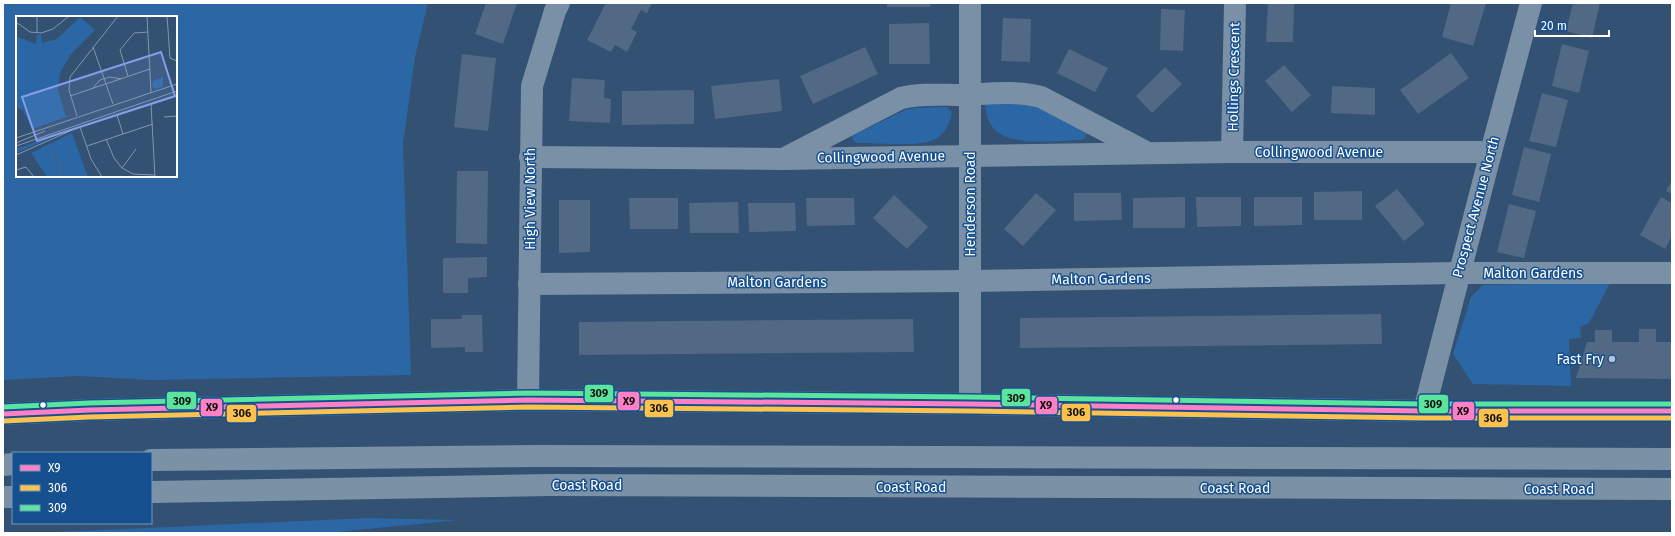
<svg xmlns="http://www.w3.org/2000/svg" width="1675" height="536" viewBox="0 0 1675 536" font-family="'Fira Sans',sans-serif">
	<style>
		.green { fill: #2b67a5; fill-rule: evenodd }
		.building { fill: #516984 }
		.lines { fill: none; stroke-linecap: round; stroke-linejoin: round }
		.minor { stroke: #7990a6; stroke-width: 22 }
		.highway { stroke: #7b91a6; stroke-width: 22 }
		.bus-1-casing { stroke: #17508e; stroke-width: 8 }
		.bus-2-casing { stroke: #17508e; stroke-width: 8 }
		.bus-3-casing { stroke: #17508e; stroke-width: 8 }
		.bus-1 { stroke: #ff80c5; stroke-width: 5 }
		.bus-2 { stroke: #fcc24d; stroke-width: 5 }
		.bus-3 { stroke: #5ae49d; stroke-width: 5 }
		.poi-dot { fill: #b7c2ce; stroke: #17508e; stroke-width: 1.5 }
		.bus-dot { fill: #fff; stroke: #17508e; stroke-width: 1.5 }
		.labels { text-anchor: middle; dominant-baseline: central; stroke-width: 3; stroke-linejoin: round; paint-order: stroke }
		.street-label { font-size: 14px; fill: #fff; stroke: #17508e }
		.poi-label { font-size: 14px; fill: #fff; stroke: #17508e; text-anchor: end }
		.inset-river { fill: none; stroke: #3e6692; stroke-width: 2 }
		.inset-road { fill: none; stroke: #8497ab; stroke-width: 1 }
		.view { fill: #839eea; fill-opacity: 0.15; stroke: #839eea; stroke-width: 2 }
		.inset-edge { fill: none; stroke: #fff; stroke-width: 2 }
		.line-badge { stroke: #17508e; stroke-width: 1.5 }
		.pale-badge-label { font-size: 11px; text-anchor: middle; font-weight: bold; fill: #111 }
	</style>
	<rect width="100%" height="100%" fill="#325173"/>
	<g class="green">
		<path d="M3,3h425l-13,54 -12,87 8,231 -259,5 -74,-4 -75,4zM17,17h159v159h-159z"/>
		<path d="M988,102l46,1 53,30 -2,5 -3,2c-24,0 -76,9 -91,-15 -4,-6 -5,-13 -6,-20z"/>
		<path d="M947,107l5,5c-2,11 -7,23 -18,28 -17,7 -57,3 -77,3l-4,-3 -1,-4 53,-26 10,-2z"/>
		<polygon points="1610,283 1589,323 1580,327 1581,338 1569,339 1571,386 1473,384 1453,354 1471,297 1483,285"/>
		<polygon points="368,518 458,520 327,533 35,533"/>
	</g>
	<g class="building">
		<polygon points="486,3 517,3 503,44 475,34"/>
		<polygon points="606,3 652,3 647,13 641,10 631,29 637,32 627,52 615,45 611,52 587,40"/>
		<rect x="887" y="3" width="43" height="4"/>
		<polygon points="1268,3 1294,3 1293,42 1266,42"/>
		<polygon points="1451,3 1486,3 1473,46 1442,37"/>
		<polygon points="1573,3 1600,3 1592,38 1566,31"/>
		<polygon points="1161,9 1185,10 1183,51 1160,50"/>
		<polygon points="1003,18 1031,19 1030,62 1001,61"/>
		<polygon points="929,23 930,64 889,64 889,24"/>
		<polygon points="1562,44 1589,51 1579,93 1552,86"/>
		<polygon points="865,47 878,74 813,104 800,76"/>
		<polygon points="1069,49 1108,68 1095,92 1057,73"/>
		<polygon points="1451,53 1469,78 1418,114 1400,90"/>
		<polygon points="462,54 496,58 488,131 454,127"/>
		<polygon points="1284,65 1311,95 1292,112 1265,81"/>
		<polygon points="1165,67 1182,84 1152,113 1136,96"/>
		<polygon points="572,78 605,80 604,98 611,99 610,123 569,121"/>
		<polygon points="779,79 782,111 715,119 711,86"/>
		<polygon points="1332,86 1375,88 1375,115 1331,113"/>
		<polygon points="694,90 694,124 622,125 622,91"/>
		<polygon points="1542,93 1568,100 1556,147 1529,141"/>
		<polygon points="1524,147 1551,154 1539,202 1512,195"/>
		<polygon points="457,171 488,171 487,244 456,243"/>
		<polygon points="1672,180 1672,194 1666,191"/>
		<polygon points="1397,189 1425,224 1404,241 1375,206"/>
		<polygon points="1362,191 1362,220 1314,220 1314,192"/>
		<polygon points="1036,193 1056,210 1023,246 1004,229"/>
		<polygon points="1074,193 1121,193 1122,220 1074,221"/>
		<polygon points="894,195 928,227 907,249 873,218"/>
		<polygon points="1185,197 1185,228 1133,228 1133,198"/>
		<polygon points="1196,197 1241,197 1241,226 1197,227"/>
		<polygon points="1254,197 1302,197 1302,225 1254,226"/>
		<polygon points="1661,197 1672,203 1672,236 1665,249 1640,235"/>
		<polygon points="629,198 678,198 678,229 630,229"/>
		<polygon points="806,198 854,198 855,225 807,226"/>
		<polygon points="559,200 590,200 590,252 559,253"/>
		<polygon points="738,202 739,233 690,233 689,203"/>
		<polygon points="748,203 795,203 796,231 749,232"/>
		<polygon points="1509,204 1536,211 1524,258 1497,252"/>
		<polygon points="487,257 487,277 468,278 468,293 443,293 443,258"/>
		<polygon points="1381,314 1382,344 1020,348 1020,318"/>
		<polygon points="462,315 482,315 483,352 465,352 465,347 431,348 431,319 462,319"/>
		<polygon points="913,319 914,352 579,355 579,322"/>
		<polygon points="1639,329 1656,329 1656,342 1672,342 1671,379 1576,378 1587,342 1595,342 1595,330 1612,330 1612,342 1639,342"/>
	</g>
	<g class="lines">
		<g class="minor">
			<polyline points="1232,152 1235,3"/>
			<polyline points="530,157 783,159 1232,152 1491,152"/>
			<path d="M787,157l114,-59c19,-5 40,-3 59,-3 25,-1 57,-5 81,2l105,55"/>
			<polyline points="529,284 970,281 1459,273 1672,273"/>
			<polyline points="528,400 532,86 555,11 559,3"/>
			<polyline points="970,404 970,3"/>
			<polyline points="1424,411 1491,152 1531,3"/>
			<polyline points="3,414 89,410 528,400 970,404 1424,411 1672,411"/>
		</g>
		<g class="highway">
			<polyline points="151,460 540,456 1672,459"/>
			<polyline points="3,465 13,464"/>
			<polyline points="151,492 551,485 1672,489"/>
			<polyline points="3,497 13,497"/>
		</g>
		<defs>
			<polyline id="bus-1" points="3,414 89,410 528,400 970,404 1424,411 1672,411"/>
			<polyline id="bus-2" points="3,421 89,417 528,407 970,411 1424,418 1672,418"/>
			<polyline id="bus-3" points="3,407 89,403 528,393 970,397 1424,404 1672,404"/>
		</defs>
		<use href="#bus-1" class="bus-1-casing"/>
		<use href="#bus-2" class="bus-2-casing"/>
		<use href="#bus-3" class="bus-3-casing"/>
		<use href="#bus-1" class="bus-1"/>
		<use href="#bus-2" class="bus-2"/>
		<use href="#bus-3" class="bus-3"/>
	</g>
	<circle class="poi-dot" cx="1612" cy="359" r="4"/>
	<g class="bus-dot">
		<circle cx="1176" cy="400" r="3.5"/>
		<circle cx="43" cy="405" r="3.5"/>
	</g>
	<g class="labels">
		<g class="street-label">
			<text transform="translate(1234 77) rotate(-89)">Hollings Crescent</text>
			<text x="1319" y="152">Collingwood Avenue</text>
			<text transform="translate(881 157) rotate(-1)">Collingwood Avenue</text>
			<text transform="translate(530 199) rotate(-90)">High View North</text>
			<text transform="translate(970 204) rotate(-90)">Henderson Road</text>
			<text transform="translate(1476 207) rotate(-75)">Prospect Avenue North</text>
			<text x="1533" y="273">Malton Gardens</text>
			<text transform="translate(1101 279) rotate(-1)">Malton Gardens</text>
			<text x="777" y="282">Malton Gardens</text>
			<text x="587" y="485">Coast Road</text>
			<text x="911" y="487">Coast Road</text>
			<text x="1235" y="488">Coast Road</text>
			<text x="1559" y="489">Coast Road</text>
		</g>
		<g class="poi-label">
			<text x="1604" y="359">Fast Fry</text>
		</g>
	</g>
	<g transform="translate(16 16)">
		<rect width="161" height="161" fill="#325173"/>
		<path d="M64,1l15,13 -24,24 -11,19 -2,17 8,27 -34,12 -9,-19 -7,-3v-71l20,8 1,-9 4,-1 1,9 15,-4zM147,61v10l-8,2 -3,-2 1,-6zM58,112l-58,25v-4zM56,117l16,44h-41l-16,-24z" fill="#2b67a5"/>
		<path class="inset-river" d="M36,134v7l10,5 -3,15"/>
		<path class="inset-road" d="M131,0l4,77M151,0l3,42 7,3M0,6l14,10 11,1 12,-4 16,-13M21,17v-16M77,31l20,57M112,60l-8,-26 14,-17 14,-1M76,73l8,-9 10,-3 11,2M54,80l80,-27M135,88l4,73M101,99l6,19M61,100l-8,-26 1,-13 48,-61M148,101l13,-1M64,111l11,32 11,18M0,122l161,-54M90,123l8,19 8,10 11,6 22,1M0,127l29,-12M0,130l161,-55M71,130l66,-22M161,130v21M0,139l61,-27 100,-32M106,152l14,-19M0,154l10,-3 8,10"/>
		<path class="view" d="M145,36l14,44 -138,45 -15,-44z"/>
		<rect width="161" height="161" class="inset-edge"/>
	</g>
	<g class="line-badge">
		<rect x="584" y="384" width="30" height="19" rx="4" fill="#5ae49d"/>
		<rect x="1001" y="388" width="30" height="19" rx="4" fill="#5ae49d"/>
		<rect x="166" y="391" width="31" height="19" rx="4" fill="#5ae49d"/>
		<rect x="617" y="391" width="23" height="20" rx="4" fill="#ff80c5"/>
		<rect x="1418" y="394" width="31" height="20" rx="4" fill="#5ae49d"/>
		<rect x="1035" y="396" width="23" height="19" rx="4" fill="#ff80c5"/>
		<rect x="200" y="398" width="23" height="19" rx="4" fill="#ff80c5"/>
		<rect x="644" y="399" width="30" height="19" rx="4" fill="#fcc24d"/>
		<rect x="1452" y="401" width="23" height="20" rx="4" fill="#ff80c5"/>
		<rect x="1061" y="403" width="30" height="19" rx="4" fill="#fcc24d"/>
		<rect x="226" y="404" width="31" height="19" rx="4" fill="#fcc24d"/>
		<rect x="1478" y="408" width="31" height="20" rx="4" fill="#fcc24d"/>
	</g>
	<g class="pale-badge-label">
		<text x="599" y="397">309</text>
		<text x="1016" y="402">309</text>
		<text x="182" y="405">309</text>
		<text x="629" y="405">X9</text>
		<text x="1433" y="408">309</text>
		<text x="1046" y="409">X9</text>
		<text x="212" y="411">X9</text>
		<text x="659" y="412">306</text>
		<text x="1463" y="415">X9</text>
		<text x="1076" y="416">306</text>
		<text x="242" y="417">306</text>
		<text x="1493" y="422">306</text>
	</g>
	<rect width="1675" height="536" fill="none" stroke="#ffffff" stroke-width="8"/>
	<rect x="12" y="452" width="140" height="72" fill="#17508e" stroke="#7496bb"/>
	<rect x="20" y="465" width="20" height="6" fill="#ff80c5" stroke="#7496bb"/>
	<text x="48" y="472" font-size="12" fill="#ffffff">X9</text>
	<rect x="20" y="485" width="20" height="6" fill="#fcc24d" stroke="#7496bb"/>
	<text x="48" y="492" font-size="12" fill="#ffffff">306</text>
	<rect x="20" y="505" width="20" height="6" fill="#5ae49d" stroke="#7496bb"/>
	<text x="48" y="512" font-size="12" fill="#ffffff">309</text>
	<path d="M1535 30v6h74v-6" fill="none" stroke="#ffffff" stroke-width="2"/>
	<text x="1541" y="30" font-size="12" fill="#ffffff" stroke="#17508e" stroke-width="3" paint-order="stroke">20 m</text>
</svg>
